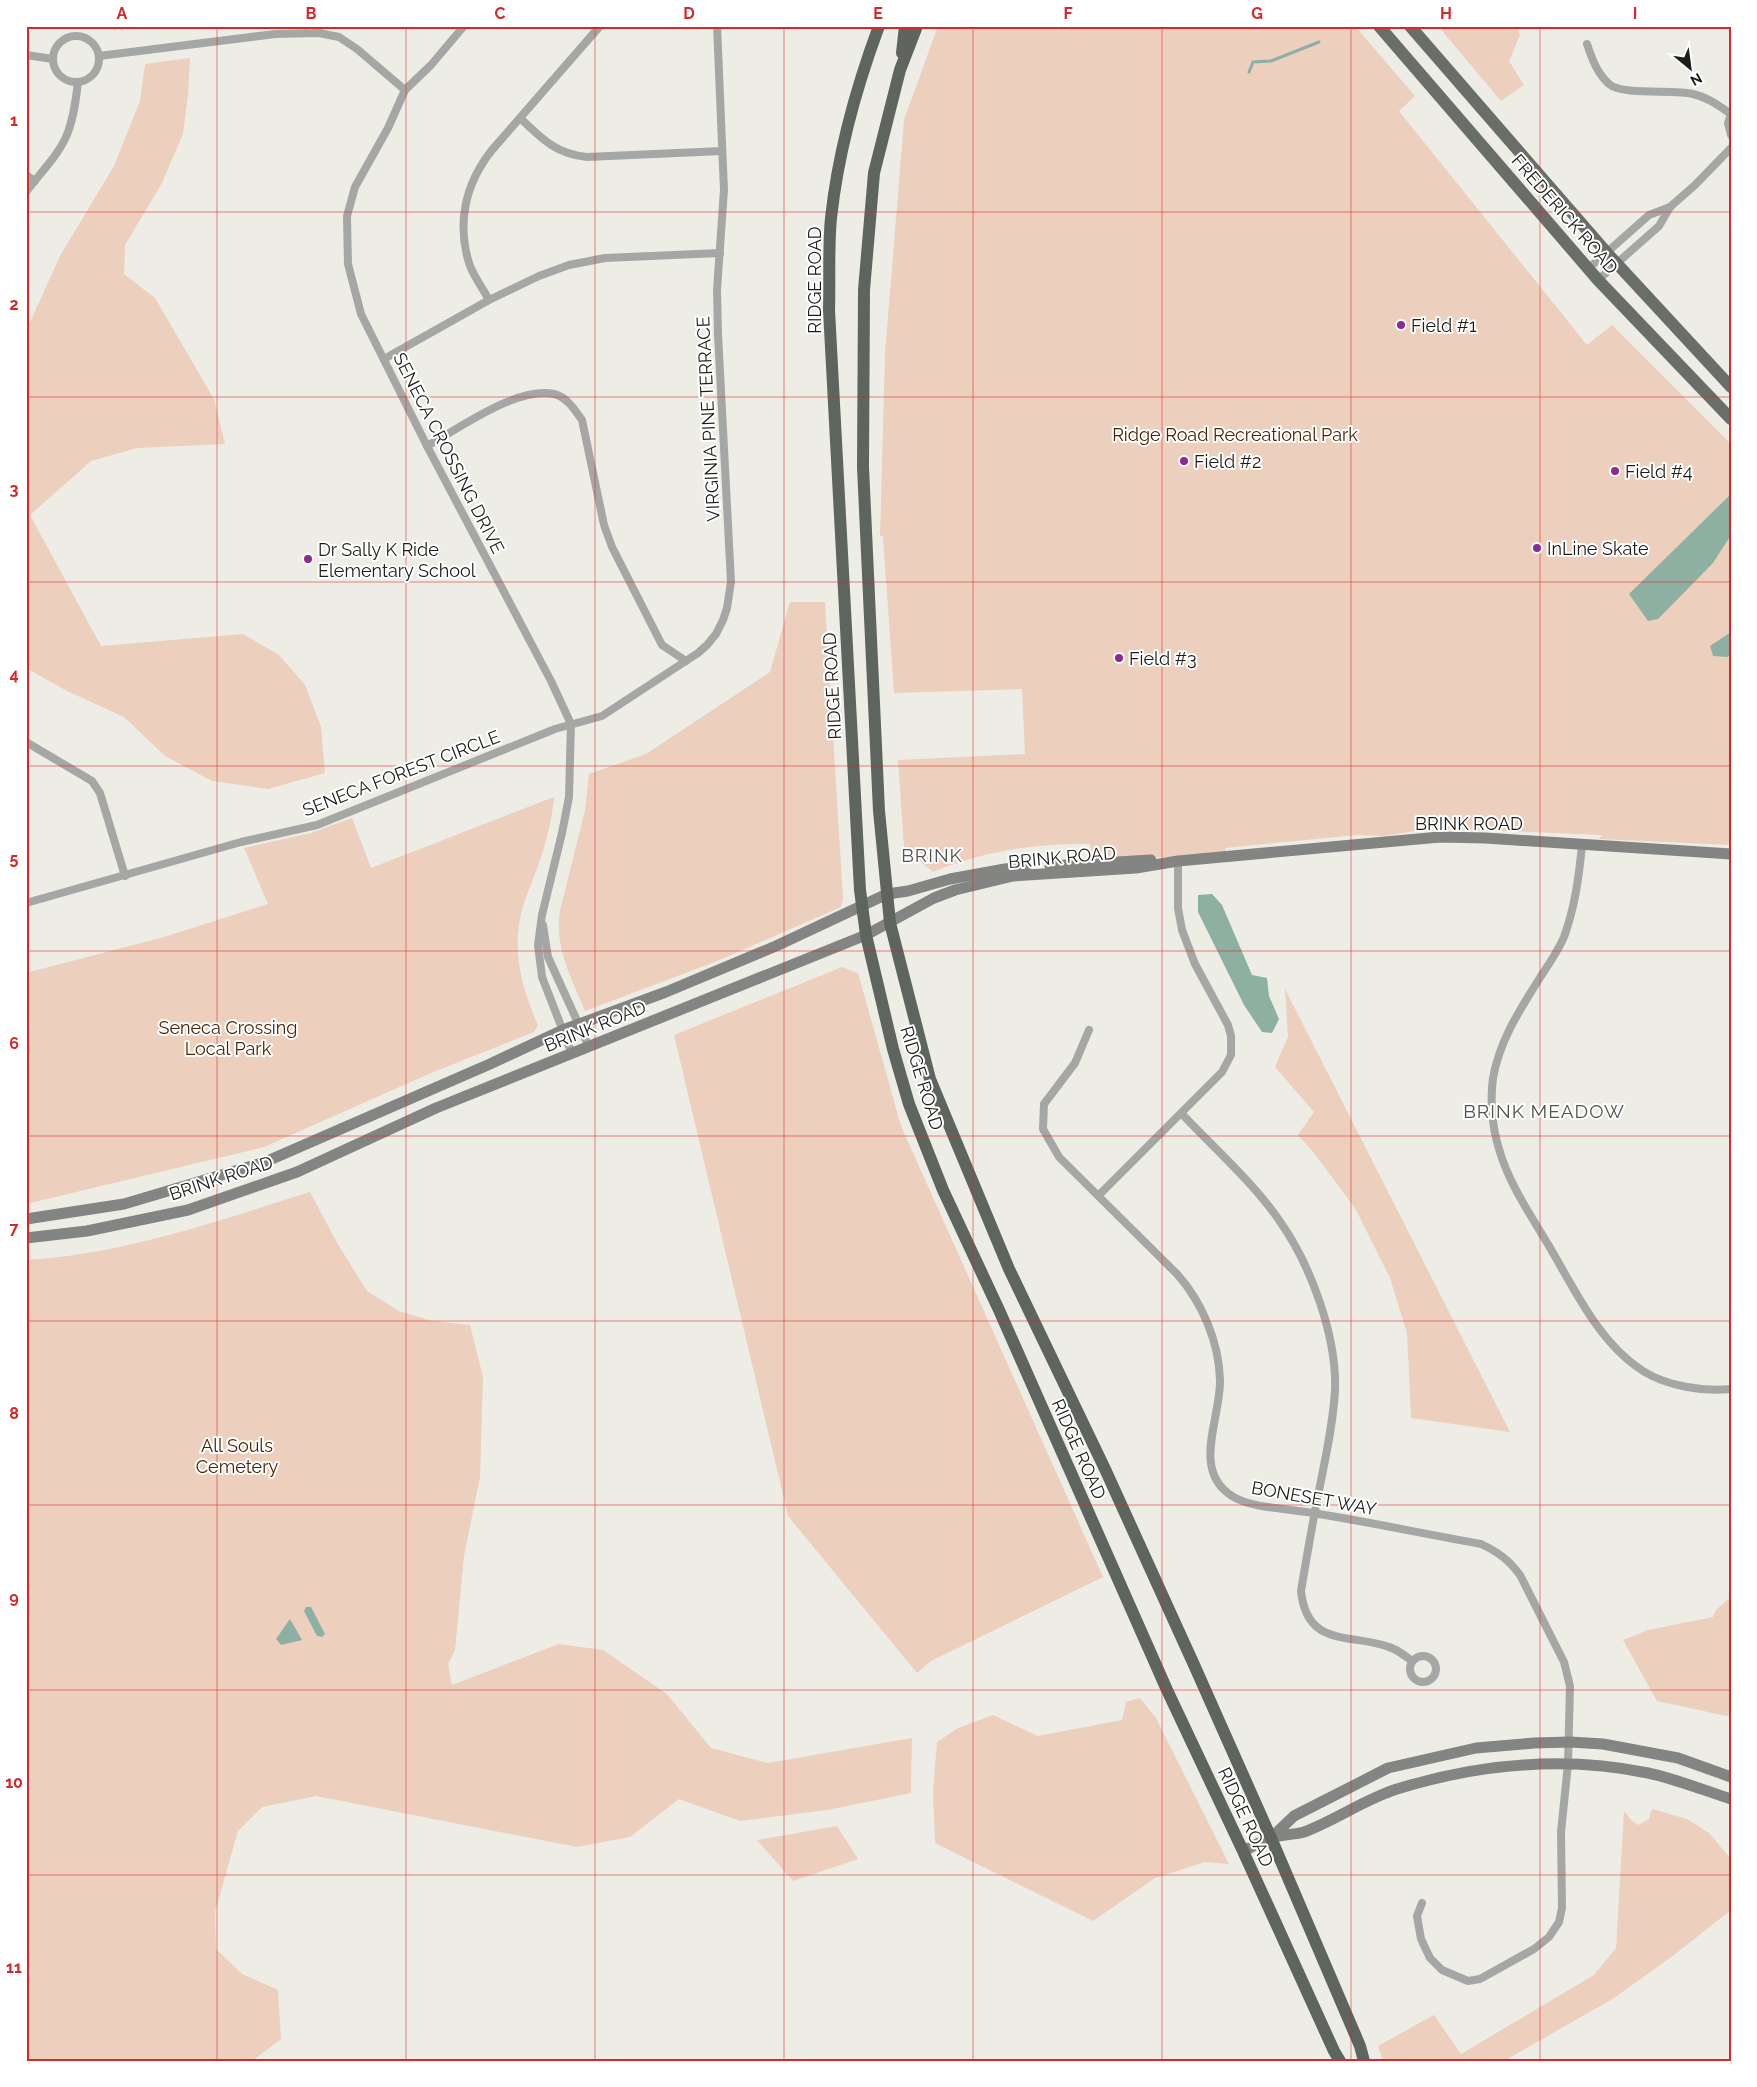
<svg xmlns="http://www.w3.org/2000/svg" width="1757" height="2087" viewBox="0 0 1757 2087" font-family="Raleway,sans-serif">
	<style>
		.green { fill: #eccfbc }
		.water { fill: #8db0a2 }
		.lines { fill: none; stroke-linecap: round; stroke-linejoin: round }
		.stream { stroke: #8db0a2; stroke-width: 3 }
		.minor { stroke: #a5a7a4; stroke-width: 8 }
		.secondary { stroke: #828581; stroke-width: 11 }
		.primary { stroke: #696e68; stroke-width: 12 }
		.trunk { stroke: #5e645e; stroke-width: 12 }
		.grid { fill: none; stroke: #d62828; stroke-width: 1; stroke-opacity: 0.55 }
		.poi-dot { fill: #8e2990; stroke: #fff; stroke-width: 2 }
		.labels { text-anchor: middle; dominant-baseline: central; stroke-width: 4; stroke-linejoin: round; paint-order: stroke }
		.street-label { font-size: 18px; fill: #1c1d1a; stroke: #fff }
		.poi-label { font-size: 18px; fill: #1c1d1a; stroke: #fff; text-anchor: start }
		.park-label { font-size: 18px; fill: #4b2404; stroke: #fff }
		.neighbourhood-label { font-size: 19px; letter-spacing: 1px; fill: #53544d; stroke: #fff }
		.neatline { fill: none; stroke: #d62828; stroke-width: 2 }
		.grid-label { font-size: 16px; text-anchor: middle; font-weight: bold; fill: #d62828 }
	</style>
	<rect width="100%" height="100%" fill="#edede5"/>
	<g class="green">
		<path d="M938,26h417l60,70 -16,15 188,234 25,-20 119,119v401l-132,-6 3,-4 -170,-7 -47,8 -28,-1 -132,13 3,8 -137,2 -1,-14c-54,-1 -106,7 -157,28l-29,-25 -6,-87 127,-6 -3,-65 -128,4 -11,-157h-3l5,-182 19,-234z"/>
		<polygon points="1438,26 1516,26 1520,35 1509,61 1524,85 1501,101"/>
		<polygon points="190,58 188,95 183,134 162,183 125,245 124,274 155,298 214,399 225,444 137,448 91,461 30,515 101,646 243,634 279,655 305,685 321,727 325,773 268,789 212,781 165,756 124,717 67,691 26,668 26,331 60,256 114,166 140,101 145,64"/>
		<path d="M790,602h35l18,296 -2,9 -124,54 -132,50c-13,-32 -31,-64 -25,-100l25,-101 4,-36 57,-20 124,-82z"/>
		<path d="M554,797c-2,21 -7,43 -14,63 -5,16 -12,30 -17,46 -12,42 -2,81 15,119l-4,7 -103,41 -167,74 -238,57v-231l138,-36 104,-33 -24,-56 67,-15 41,-15 19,50z"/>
		<polygon points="842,967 858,973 901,1126 1103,1577 931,1661 917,1673 788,1516 674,1035"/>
		<polygon points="1285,989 1510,1432 1411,1418 1407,1333 1390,1278 1355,1208 1314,1153 1298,1135 1314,1112 1275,1067 1288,1037"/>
		<path d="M310,1192l27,51 30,48 32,20 33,10 38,4 13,52 -3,100 -16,79 -9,94 -7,14 4,21 107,-41 44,6 64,44 44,54 57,15 144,-25 -1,55 -84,17 -87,11 -61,-22 -49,38 -53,10 -261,-51 -54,11 -24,24 -23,81 1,37 26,25 36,16 3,49 -29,22h-226v-801c97,-6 192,-39 284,-68z"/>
		<polygon points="1731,1597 1731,1717 1657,1701 1623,1640 1648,1630 1713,1617 1716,1610"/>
		<polygon points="1140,1698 1156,1718 1229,1864 1205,1862 1155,1878 1093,1921 935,1843 933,1791 937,1742 958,1728 993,1715 1038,1736 1122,1720 1126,1702"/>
		<polygon points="1652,1809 1687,1819 1709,1833 1731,1859 1731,1910 1674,1955 1614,1998 1504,2061 1383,2061 1378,2046 1434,2015 1461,2054 1594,1975 1616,1948 1624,1811 1631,1820 1638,1825 1649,1819"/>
		<polygon points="837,1826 858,1859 793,1881 757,1840"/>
	</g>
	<g class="water">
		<polygon points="1731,494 1731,535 1713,563 1658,619 1648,621 1629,594"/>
		<polygon points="1731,632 1731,655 1727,657 1713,656 1710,646"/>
		<polygon points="1212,894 1222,905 1252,975 1267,978 1269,996 1279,1019 1272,1033 1262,1032 1244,1005 1198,912 1198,895"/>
		<polygon points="306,1607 311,1607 325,1634 322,1637 317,1636 304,1611"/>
		<polygon points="290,1619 302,1640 281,1645 276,1639"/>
	</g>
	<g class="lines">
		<polyline class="stream" points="1249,72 1253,62 1271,61 1319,42"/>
		<g class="minor">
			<polyline points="464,26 431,65 405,90 388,128 355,187 347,216 348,264 361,314 427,446 551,681 571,724 569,797 562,833 542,915 538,945 542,977 572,1054"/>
			<circle cx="76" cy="59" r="23"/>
			<path d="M1587,44c5,15 10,29 22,40 14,12 64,5 84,10 14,3 26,12 38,20"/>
			<polyline points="26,55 53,59"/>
			<polyline points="99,56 275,34 319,33 339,37 357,49 405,90"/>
			<polyline points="1731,114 1728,123 1731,135"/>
			<path d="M520,118c22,21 36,36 67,39l135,-6"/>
			<polyline points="26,175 35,181"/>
			<path d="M26,192c14,-19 34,-38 42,-60 6,-16 8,-33 10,-50"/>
			<polyline points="1588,269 1649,215 1670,207"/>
			<polyline points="1598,280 1659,226 1670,207 1695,185 1731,148"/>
			<path d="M489,300c-6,-11 -14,-22 -19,-34 -14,-42 -5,-82 22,-116l108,-124"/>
			<polyline points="384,359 489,300 539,276 569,265 605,258 720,253"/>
			<path d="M427,446c33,-18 90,-60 127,-52 13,3 21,16 28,26l22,105 8,22 50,98 24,16"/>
			<polyline points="26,742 92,781 100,793 125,876"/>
			<path d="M1582,845c-3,31 -7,62 -18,92 -6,14 -15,27 -23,39 -20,32 -41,63 -48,102 -3,22 -1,49 6,71 10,35 31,65 50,97 26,44 50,97 94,125 24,15 60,21 88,18"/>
			<polyline points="26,903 241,842 317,825 555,729 602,716 698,653 707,645 716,634 723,620 727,608 731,582 718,334 717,290 724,190 717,26"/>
			<polyline points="543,925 548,957 589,1047"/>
			<path d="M1089,1030l-14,33 -31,41 -1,25 16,28 118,117c25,28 42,68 43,106 1,38 -29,90 12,116 17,12 60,13 81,17 56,9 112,21 168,31 17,8 28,16 39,31l44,87 6,24 -2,78 -7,68 1,76 -3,14 -10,15 -15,12 -54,30 -12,2 -26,-11 -12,-12 -9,-19 -4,-23 5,-13"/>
			<path d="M1182,1114c32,34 73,70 99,109 30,43 56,114 54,167 -2,37 -11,74 -18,111 -6,30 -11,60 -16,90 6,57 49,42 88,56 8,2 16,9 23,14"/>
			<polyline points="1099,1195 1222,1072 1231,1055 1231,1036 1228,1025 1195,964 1182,930 1178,908 1178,861"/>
			<circle cx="1423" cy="1669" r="13"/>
		</g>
		<g class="secondary">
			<polyline points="1050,866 1151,860"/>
			<polyline points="26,1219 124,1204 265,1162 490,1064 563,1030 666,992 776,946 887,894 908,891 950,879 1005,869 1026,867"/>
			<polyline points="26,1238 87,1231 188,1210 297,1172 436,1108 866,935 934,898 955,890 1013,876 1136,868 1178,861 1440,837 1485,838 1731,854"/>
			<polyline points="1272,1837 1294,1816 1388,1768 1476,1748 1534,1743 1570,1742 1603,1744 1678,1758 1731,1777"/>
			<path d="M1243,1851c9,-4 18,-10 28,-13 10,-4 23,-3 33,-6 32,-12 61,-33 93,-43 81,-25 167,-33 251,-16 28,6 55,17 83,26"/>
		</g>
		<g class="primary">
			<polyline points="1379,26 1598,280 1731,419"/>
			<polyline points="1410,26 1607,253 1731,387"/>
		</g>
		<g class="trunk">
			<path d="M879,26c-23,62 -41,127 -48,192 -3,30 -1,61 -2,92l31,580 6,45 27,114 16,55 34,86 56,120 168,380 76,161 91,200 6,10"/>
			<polyline points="917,26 900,70 874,173 864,290 863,467 879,811 890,923 930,1079 1009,1269 1105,1469 1195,1667 1271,1838 1360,2046 1364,2061"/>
			<polyline points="902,53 905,26"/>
		</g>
	</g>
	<path class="grid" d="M217,26v2035M406,26v2035M595,26v2035M784,26v2035M973,26v2035M1162,26v2035M1351,26v2035M1540,26v2035M26,212h1705M26,397h1705M26,582h1705M26,766h1705M26,951h1705M26,1136h1705M26,1321h1705M26,1505h1705M26,1690h1705M26,1875h1705"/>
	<g class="poi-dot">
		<circle cx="1401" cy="325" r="5"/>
		<circle cx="1184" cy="461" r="5"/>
		<circle cx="1615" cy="471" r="5"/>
		<circle cx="1537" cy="548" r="5"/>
		<circle cx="308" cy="559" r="5"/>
		<circle cx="1119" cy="658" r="5"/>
	</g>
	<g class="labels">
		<g class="street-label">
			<text transform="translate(1565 214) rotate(49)">FREDERICK ROAD</text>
			<text transform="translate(814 280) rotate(-90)">RIDGE ROAD</text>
			<text transform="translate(708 419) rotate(-93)">VIRGINIA PINE TERRACE</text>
			<text transform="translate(449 453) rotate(63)">SENECA CROSSING DRIVE</text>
			<text transform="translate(832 686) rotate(-93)">RIDGE ROAD</text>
			<text transform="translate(401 773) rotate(-21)">SENECA FOREST CIRCLE</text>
			<text x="1469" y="823">BRINK ROAD</text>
			<text transform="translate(1062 857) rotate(-5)">BRINK ROAD</text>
			<text transform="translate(595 1026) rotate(-22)">BRINK ROAD</text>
			<text transform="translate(922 1078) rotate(73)">RIDGE ROAD</text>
			<text transform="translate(221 1178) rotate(-18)">BRINK ROAD</text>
			<text transform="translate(1079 1449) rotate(66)">RIDGE ROAD</text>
			<text transform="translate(1314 1498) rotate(10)">BONESET WAY</text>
			<text transform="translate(1246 1817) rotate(65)">RIDGE ROAD</text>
		</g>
		<g class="poi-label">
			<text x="1411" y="325">Field #1</text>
			<text x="1194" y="461">Field #2</text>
			<text x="1625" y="471">Field #4</text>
			<text x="1547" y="548">InLine Skate</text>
			<text x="318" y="549">Dr Sally K Ride<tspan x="318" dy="21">Elementary School</tspan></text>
			<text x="1129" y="658">Field #3</text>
		</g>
		<g class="park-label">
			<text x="1235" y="434">Ridge Road Recreational Park</text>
			<text x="228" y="1027">Seneca Crossing<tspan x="228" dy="21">Local Park</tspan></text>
			<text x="237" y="1445">All Souls<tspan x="237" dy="21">Cemetery</tspan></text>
		</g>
		<g class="neighbourhood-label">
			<text x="932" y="855">BRINK</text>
			<text x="1544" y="1111">BRINK MEADOW</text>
		</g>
	</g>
	<rect width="1757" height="2087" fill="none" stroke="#ffffff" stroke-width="55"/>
	<g transform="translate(1690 68) rotate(151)" stroke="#ffffff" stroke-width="4" paint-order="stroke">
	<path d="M0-4L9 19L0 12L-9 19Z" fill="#1c1d1a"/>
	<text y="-8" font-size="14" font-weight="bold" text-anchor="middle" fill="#1c1d1a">N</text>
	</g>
	<rect x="28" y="28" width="1702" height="2032" class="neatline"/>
	<g class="grid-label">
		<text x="122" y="19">A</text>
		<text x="311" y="19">B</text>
		<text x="500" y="19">C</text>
		<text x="689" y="19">D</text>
		<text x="878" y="19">E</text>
		<text x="1068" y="19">F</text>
		<text x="1257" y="19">G</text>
		<text x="1446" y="19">H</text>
		<text x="1635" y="19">I</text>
		<text x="14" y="126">1</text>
		<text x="14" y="310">2</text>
		<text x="14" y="495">3</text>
		<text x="14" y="680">4</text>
		<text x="14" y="864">5</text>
		<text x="14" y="1049">6</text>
		<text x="14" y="1234">7</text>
		<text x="14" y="1419">8</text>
		<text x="14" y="1603">9</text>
		<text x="14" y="1788">10</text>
		<text x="14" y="1973">11</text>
	</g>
</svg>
